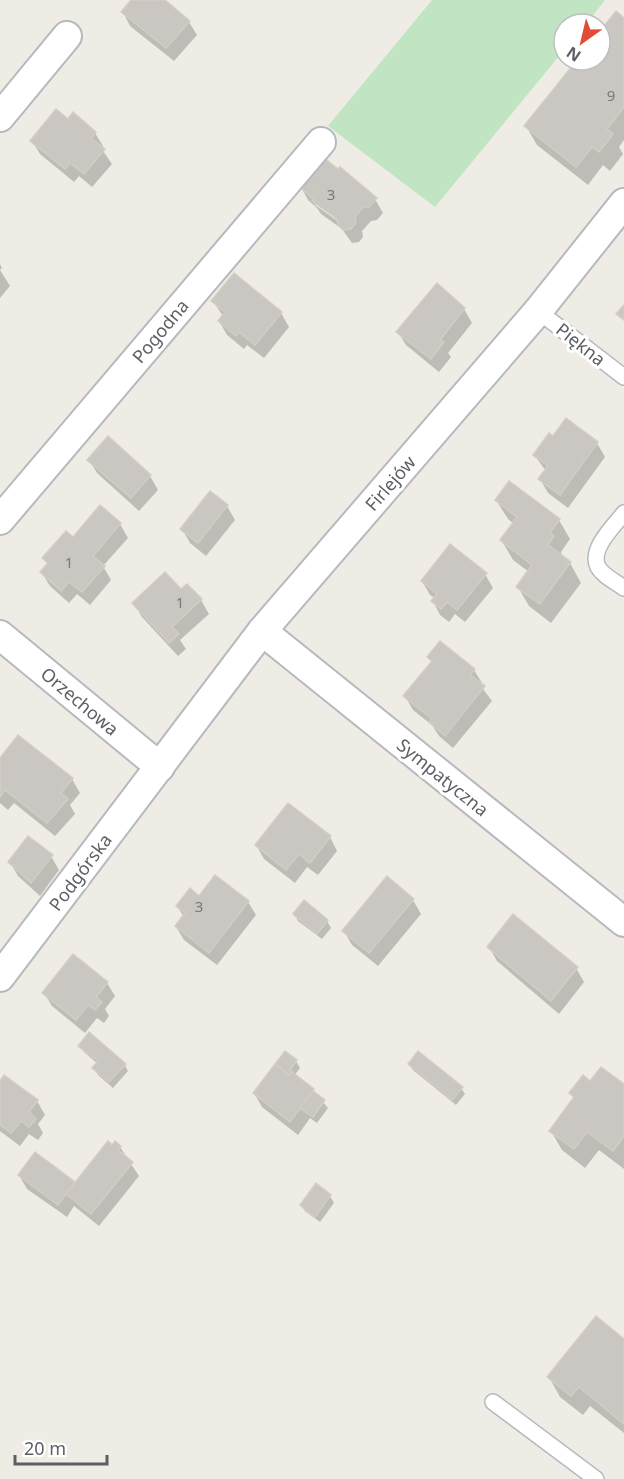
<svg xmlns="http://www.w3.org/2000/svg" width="624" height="1479" viewBox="0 0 624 1479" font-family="'Noto Sans',sans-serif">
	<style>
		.green { fill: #c1e5c3 }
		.shadow { fill: #0003; fill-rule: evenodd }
		.building { fill: #cac6c1; stroke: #d2cec2; stroke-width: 1.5 }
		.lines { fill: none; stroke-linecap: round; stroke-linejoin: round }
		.service-casing { stroke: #b6b9bd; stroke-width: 18 }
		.minor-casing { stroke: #b6b9bd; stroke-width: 32 }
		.service { stroke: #fff; stroke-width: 15 }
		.minor { stroke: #fff; stroke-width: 28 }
		.labels { text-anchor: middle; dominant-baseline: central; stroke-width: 6; stroke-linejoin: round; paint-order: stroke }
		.number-label { font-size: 15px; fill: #78797b }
		.street-label { font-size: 18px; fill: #5c5f64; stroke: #fff }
	</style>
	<rect width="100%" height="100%" fill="#eeece4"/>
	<polygon class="green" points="432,0 605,0 586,24 564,24 564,50 435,207 328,126"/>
	<g class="shadow">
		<polygon points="133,0 162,0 189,22 197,35 174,61 130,26 123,12"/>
		<polygon points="624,20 624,140 619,147 623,154 610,171 603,165 588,185 537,145 526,126 579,60 600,60 600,33"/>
		<polygon points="68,121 95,133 103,146 101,148 112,164 92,187 79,176 74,182 40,154 32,141"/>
		<path d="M301,187l74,12 8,14 -6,7 -6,1 -9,10 1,6 -4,5 -7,1 -10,-14 -21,-15 -4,-6 -9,-8zM315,201l29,21 -2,2 -27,-19z"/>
		<polygon points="0,264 2,268 0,270 10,286 0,298"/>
		<polygon points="213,301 281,313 289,327 264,358 247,345 244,349 227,335 219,321 223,316"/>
		<polygon points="464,309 472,323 448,353 451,357 439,372 406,345 398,332"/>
		<polygon points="566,420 597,443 605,457 568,508 548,493 540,479 546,471 535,456 553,438"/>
		<polygon points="89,460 150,476 158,490 139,511 97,473"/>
		<polygon points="211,493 227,506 235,520 206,556 190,543 182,529"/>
		<polygon points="496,500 559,520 570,539 561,552 563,558 570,563 581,583 551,623 529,606 518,587 529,572 513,560 502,541 514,524 508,519"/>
		<polygon points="100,507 120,524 128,538 103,566 111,580 90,605 77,594 69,603 50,586 42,573 48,565 44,558 73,539"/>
		<polygon points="485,574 493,588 465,622 455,614 449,622 440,615 433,601 435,598 430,595 422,581"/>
		<polygon points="187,586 201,600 209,614 180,640 186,649 178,656 142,617 134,604 181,591"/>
		<polygon points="429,657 474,670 482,683 480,685 492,701 453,748 439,736 432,725 413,710 405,696 432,663"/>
		<polygon points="0,760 72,779 80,793 70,805 75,814 55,836 14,803 8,810 0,803"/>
		<polygon points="330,837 337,851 318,875 307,867 295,883 264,859 256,845"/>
		<polygon points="51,856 59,870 40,896 18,876 10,862"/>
		<polygon points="200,898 248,902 256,915 217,965 184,940 176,927 184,917 177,906"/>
		<polygon points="413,900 421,914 378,966 352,945 344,931"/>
		<polygon points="304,902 327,921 331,928 322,939 298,921 294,914"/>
		<polygon points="489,947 576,968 584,982 559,1014 497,961"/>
		<polygon points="107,983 115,996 105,1009 109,1016 104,1023 97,1018 85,1033 52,1006 44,993"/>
		<polygon points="80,1046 124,1064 128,1071 113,1088 98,1075 94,1068 98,1064 84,1052"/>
		<polygon points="285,1053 296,1061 300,1068 294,1076 313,1090 328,1108 317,1123 310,1118 298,1135 262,1107 254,1093"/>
		<polygon points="409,1064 461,1088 465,1094 456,1105 413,1070"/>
		<polygon points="0,1083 37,1101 45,1115 38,1124 43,1133 38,1140 29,1134 20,1146 0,1131"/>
		<polygon points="624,1086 624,1169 599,1150 585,1168 562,1150 551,1131 574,1099 571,1093"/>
		<polygon points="112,1147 120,1147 139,1176 99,1226 74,1206 67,1217 27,1189 19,1175 35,1154 76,1184"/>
		<polygon points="330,1196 334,1203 320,1222 305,1211 301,1205"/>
		<polygon points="624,1341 624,1433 590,1406 583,1415 560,1397 549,1377"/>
	</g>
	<g class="building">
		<polygon points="131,0 165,0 190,21 166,48 121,12"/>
		<polygon points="616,11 624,18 624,107 607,129 613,134 599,152 592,147 576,167 524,126 577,60 600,60 600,31"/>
		<polygon points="56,109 68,119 73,112 96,132 91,138 105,149 84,174 70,163 65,169 30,141"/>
		<polygon points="323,157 338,169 340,167 377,198 369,207 363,207 355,217 356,223 351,229 343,230 338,225 337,219 312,201 313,199 299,186"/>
		<polygon points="234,273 282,312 255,345 239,332 236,336 218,321 225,312 211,301"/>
		<polygon points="437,283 465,308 440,340 444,342 431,359 396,332"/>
		<polygon points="624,305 624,320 616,314"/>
		<polygon points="566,418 598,442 560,495 538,479 548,466 533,455 549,433 553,436"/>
		<polygon points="108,436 151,475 131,498 87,460"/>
		<polygon points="509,481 560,519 550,533 554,536 548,545 571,562 540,604 516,587 532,565 500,540 517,517 495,500"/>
		<polygon points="210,491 228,505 198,543 180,529"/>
		<polygon points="100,505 121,523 93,556 105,566 82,592 69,582 61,591 40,572 48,563 42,558 66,531 73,537"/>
		<polygon points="450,544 487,573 457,610 447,602 441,609 431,601 437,594 421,581"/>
		<polygon points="165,572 181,589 187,584 202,599 172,627 179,634 169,643 132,603"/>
		<polygon points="440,641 475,669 470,675 485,686 445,736 429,722 432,719 403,696 432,661 427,657"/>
		<polygon points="18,735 73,778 61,793 68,799 47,823 5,790 0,797 0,758"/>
		<polygon points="288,803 331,836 310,863 299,854 286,870 255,845"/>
		<polygon points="28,836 53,855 31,883 8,862"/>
		<polygon points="215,875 249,901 209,953 175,926 185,913 176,906 190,888 199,896"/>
		<polygon points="387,876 414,899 369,953 342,931"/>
		<polygon points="304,900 328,920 317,934 293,914"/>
		<polygon points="513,914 578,967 551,1001 487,947"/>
		<polygon points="73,954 108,982 96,997 102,1002 95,1010 88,1005 76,1020 42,993"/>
		<polygon points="89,1032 126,1064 109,1082 92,1068 98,1061 78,1046"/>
		<polygon points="285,1051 297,1060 290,1070 292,1072 289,1075 275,1064"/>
		<polygon points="418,1051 463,1087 452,1100 408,1064"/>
		<polygon points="275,1064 289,1075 292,1072 314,1089 290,1122 253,1093"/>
		<polygon points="601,1067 624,1084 624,1136 613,1151 587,1132 574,1149 549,1131 574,1097 569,1093 583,1075 590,1081"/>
		<polygon points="4,1075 38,1100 29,1112 36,1119 29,1127 21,1121 11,1133 0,1125 0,1081"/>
		<polygon points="313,1091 325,1100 313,1117 300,1108"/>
		<polygon points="108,1141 112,1145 115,1141 121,1146 118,1150 133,1162 91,1214 66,1194"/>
		<polygon points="35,1152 75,1182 58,1205 18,1175"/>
		<polygon points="316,1183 331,1195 315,1217 300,1205"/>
		<polygon points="596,1316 624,1339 624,1424 579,1387 571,1396 547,1377"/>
	</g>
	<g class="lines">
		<defs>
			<g id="service">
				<polyline points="538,311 624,377"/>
				<path d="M624,513c-10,13 -35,36 -26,54 5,9 18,15 26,21"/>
				<polyline points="493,1402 596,1479"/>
			</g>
			<g id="minor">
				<polyline points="0,117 67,36"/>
				<polyline points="0,520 321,142"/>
				<polyline points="262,631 624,922"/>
				<polyline points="0,635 160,767"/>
				<polyline points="0,977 262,631 538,311 624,203"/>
			</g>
		</defs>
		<use href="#service" class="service-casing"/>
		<use href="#minor" class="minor-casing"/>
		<use href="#service" class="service"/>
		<use href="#minor" class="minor"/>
	</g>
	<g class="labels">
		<g class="number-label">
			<text x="611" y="95">9</text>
			<text x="331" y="194">3</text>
			<text x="69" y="562">1</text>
			<text x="180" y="602">1</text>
			<text x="199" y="906">3</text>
		</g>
		<g class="street-label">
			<text transform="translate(160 331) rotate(-50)">Pogodna</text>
			<text transform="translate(581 344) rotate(38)">Piękna</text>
			<text transform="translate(390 483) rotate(-49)">Firlejów</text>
			<text transform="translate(80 701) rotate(40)">Orzechowa</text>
			<text transform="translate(443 777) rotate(39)">Sympatyczna</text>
			<text transform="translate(80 872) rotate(-53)">Podgórska</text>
		</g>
	</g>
	<g transform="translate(582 42) rotate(214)"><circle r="28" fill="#ffffff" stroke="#bebfc1" stroke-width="1.5"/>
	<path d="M0-4.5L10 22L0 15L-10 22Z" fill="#e34b34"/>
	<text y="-9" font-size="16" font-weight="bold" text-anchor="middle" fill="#5c5f64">N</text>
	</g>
	<path d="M15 1455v9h92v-9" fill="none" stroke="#5c5f64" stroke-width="3"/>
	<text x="24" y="1455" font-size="18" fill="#5c5f64" stroke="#ffffff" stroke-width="4.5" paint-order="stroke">20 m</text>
</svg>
